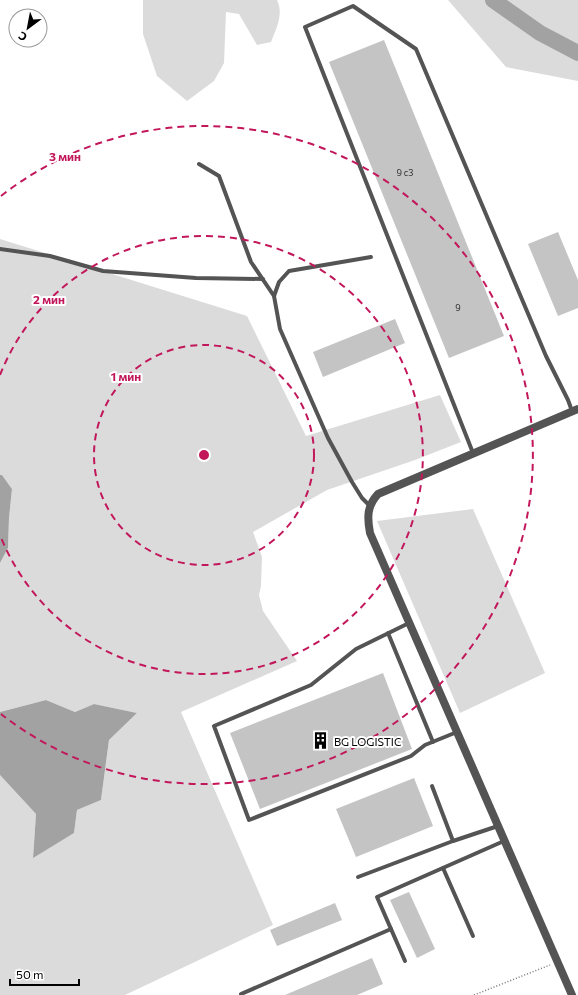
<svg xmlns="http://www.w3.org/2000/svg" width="578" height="995" viewBox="0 0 578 995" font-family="Commissioner,sans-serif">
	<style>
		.green { fill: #dbdbdb }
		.water { fill: #a2a2a2 }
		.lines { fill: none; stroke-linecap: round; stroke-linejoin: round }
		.river { stroke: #a2a2a2; stroke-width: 16 }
		.building { fill: #c4c4c4 }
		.path { stroke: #767676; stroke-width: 1.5; stroke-dasharray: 1 2; stroke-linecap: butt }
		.lane { stroke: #545454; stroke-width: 4 }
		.street { stroke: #545454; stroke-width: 8 }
		.ring { fill: none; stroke: #c2185b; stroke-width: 2; stroke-dasharray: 7 5 }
		.labels { text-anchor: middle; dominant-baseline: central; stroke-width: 4; stroke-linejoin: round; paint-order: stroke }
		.number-label { font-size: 9px; fill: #313131 }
		.poi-label { font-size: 11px; fill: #000; stroke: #fff; text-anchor: start }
		.centre { fill: #c2185b; stroke: #fff; stroke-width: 2 }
		.ring-label { font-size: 12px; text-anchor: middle; font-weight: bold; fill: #c2185b; stroke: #fff; stroke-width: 4; stroke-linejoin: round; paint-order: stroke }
	</style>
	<rect width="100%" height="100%" fill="#fff"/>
	<g class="green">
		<path d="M143,0h134c7,14 -1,29 -6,42l-14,3 -18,-31 -13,-2 -2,51 -10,18 -27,20 -30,-25 -14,-42z"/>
		<polygon points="448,0 578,0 578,81 506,67"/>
		<polygon points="0,239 247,316 306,436 440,395 461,442 415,460 327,490 253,532 262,557 261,586 259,595 263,611 297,661 181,712 273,925 125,995 0,995 0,775 36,814 33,857 74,833 77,810 101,800 109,740 137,713 94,704 75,712 46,700 0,712 0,563 8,548 9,518 12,489 2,475 0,475"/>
		<polygon points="473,509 545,673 460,713 377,521"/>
	</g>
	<g class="water">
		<polygon points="0,475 2,475 12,489 9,518 8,548 0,563"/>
		<polygon points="46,700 75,712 94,704 137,713 109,740 101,800 77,810 74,833 33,858 36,814 0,775 0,712"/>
	</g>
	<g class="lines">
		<polyline class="river" points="493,0 540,33 578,53"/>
	</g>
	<g class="building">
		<polygon points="384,40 504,336 449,358 329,62"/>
		<polygon points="558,232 578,280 578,308 558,316 528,244"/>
		<polygon points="395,319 405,343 323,377 313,352"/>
		<polygon points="383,673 412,749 260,809 230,733"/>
		<polygon points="414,778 433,826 356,857 336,809"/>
		<polygon points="409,892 435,949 417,958 390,900"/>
		<polygon points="335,903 342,920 277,946 270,930"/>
		<polygon points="372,958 383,984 357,995 285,995"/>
	</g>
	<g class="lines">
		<polyline class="path" points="474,995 550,965"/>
		<g class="lane">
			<polyline points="199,164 219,176 251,262 274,296"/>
			<polyline points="0,249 50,256 103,271 196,278 263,279"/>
			<polyline points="473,453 305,27 353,6 416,49 546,356 568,400 572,411"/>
			<polyline points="370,506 362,498 352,482 328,438 280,329 274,296 279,282 289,271 371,257"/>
			<polyline points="409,623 356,649 311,685 214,726 249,820 411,756 425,745 457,732"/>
			<polyline points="388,633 433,742"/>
			<polyline points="432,786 453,841"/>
			<polyline points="443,868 473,936"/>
			<polyline points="358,877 453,841 498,826"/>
			<polyline points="405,961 377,897 504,841"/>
			<polyline points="241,994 391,929"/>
		</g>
		<path class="street" d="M572,995l-202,-462c-3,-16 -3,-27 8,-39l200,-85"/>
	</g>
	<g class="ring">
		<circle cx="204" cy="455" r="110"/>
		<path d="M0 375A219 219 0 1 1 0 535"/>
		<path d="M1 196A329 329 0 1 1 1 714"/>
	</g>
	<defs>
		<symbol id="building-bare" viewBox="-9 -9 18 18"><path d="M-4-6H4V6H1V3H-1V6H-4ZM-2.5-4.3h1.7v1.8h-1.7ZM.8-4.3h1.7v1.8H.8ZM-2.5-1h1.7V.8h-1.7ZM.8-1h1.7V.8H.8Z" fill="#000" stroke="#fff" stroke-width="2.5" paint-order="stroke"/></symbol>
	</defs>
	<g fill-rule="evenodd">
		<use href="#building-bare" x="308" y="728" width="25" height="25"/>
	</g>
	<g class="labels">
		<g class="number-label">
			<text x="405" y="172">9 с3</text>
			<text x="458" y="307">9</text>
		</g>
		<g class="poi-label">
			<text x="334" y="741">BG LOGISTIC</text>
		</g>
	</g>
	<circle cx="204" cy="455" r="6" class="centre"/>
	<g class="ring-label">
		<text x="65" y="161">3 мин</text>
		<text x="49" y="304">2 мин</text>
		<text x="126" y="381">1 мин</text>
	</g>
	<g transform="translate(28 28) rotate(212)"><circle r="19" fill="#ffffff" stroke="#999999"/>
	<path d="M0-3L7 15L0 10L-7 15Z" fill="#000000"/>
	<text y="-6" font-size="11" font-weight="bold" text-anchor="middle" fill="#000000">С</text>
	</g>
	<path d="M10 979v6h69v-6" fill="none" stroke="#000000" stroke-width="2"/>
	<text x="16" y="979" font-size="12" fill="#000000" stroke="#ffffff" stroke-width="3" paint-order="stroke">50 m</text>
</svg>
